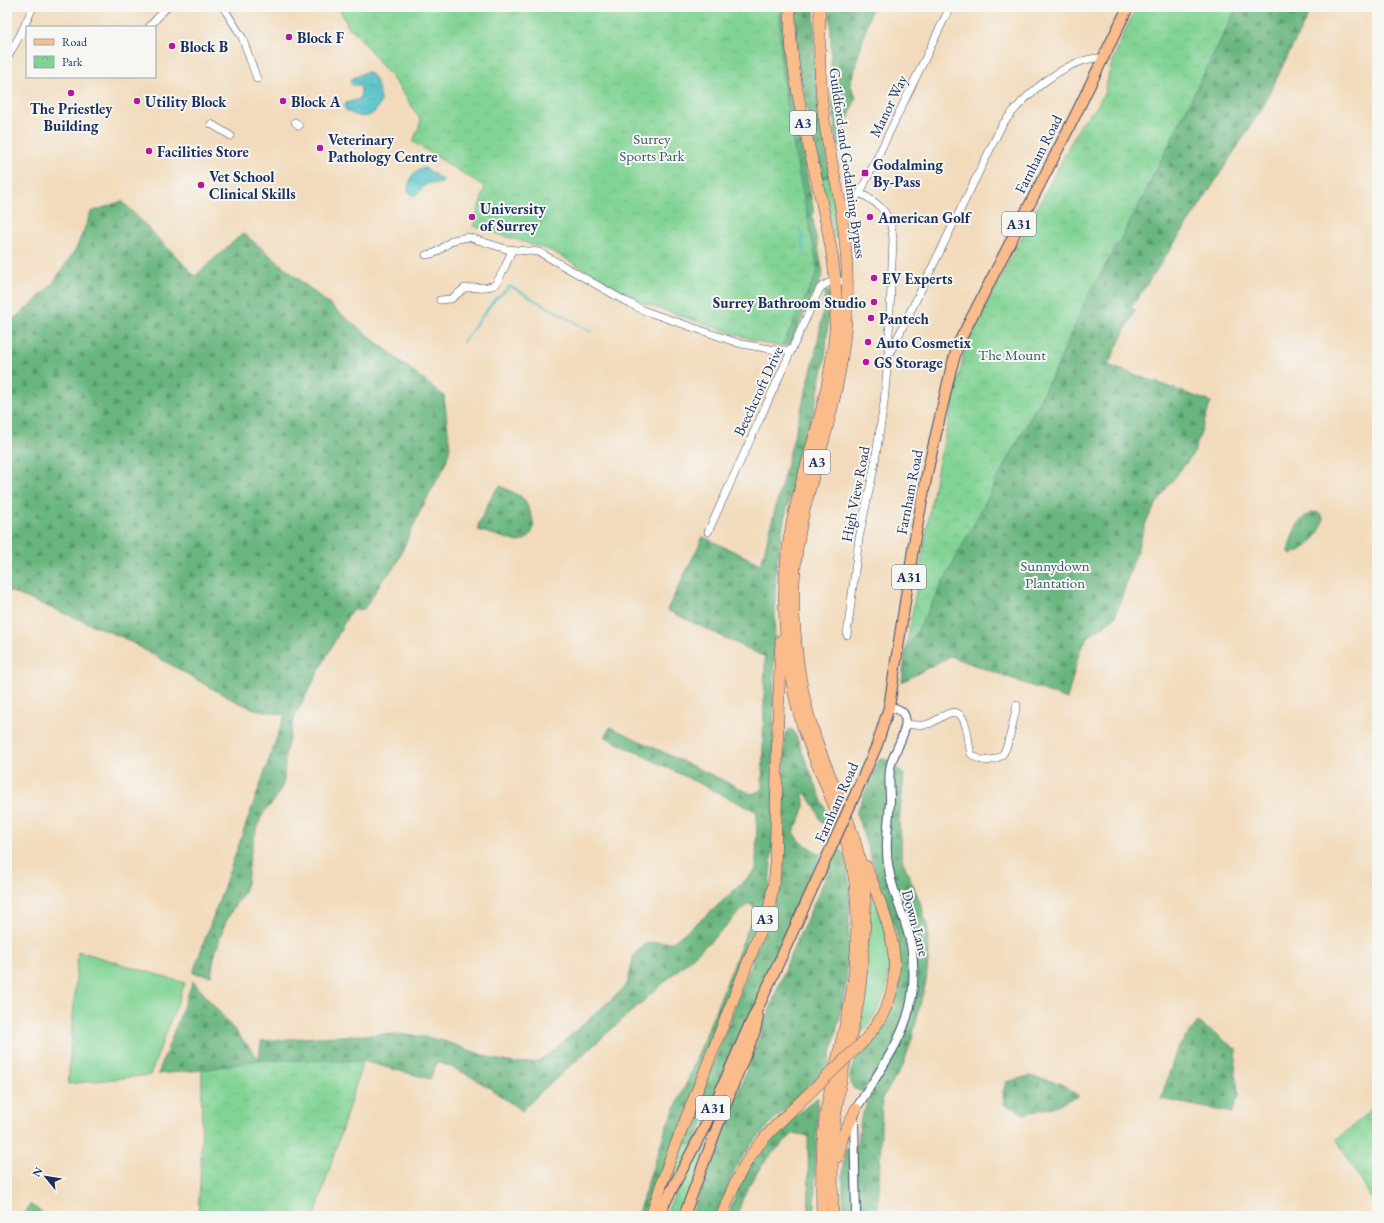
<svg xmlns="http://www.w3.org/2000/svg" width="1384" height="1223" viewBox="0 0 1384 1223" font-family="'EB Garamond',serif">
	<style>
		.grass { fill: #81d394; stroke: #4e8179 }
		.forest { fill: url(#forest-firs); stroke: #42726e }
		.park { fill: url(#park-crowns); stroke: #4e8179 }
		.water { fill: url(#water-ripples); stroke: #387893 }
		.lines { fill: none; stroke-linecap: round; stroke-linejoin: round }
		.stream { stroke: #54c2c8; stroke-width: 2 }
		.minor-casing { stroke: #3b496c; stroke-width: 8 }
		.tertiary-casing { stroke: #3b496c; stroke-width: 10 }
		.primary-casing { stroke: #3b496c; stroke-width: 12 }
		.trunk-casing { stroke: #3b496c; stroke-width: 12 }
		.minor { stroke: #fff; stroke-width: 7 }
		.tertiary { stroke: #fff; stroke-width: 8 }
		.primary { stroke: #fabc8b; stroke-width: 10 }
		.trunk { stroke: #fabc8b; stroke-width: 11 }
		.primary-bridge-casing { stroke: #3b496c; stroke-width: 12; stroke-linecap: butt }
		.trunk-bridge-casing { stroke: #3b496c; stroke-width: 12; stroke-linecap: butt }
		.primary-bridge { stroke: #fabc8b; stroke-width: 10 }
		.trunk-bridge { stroke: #fabc8b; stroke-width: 11 }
		.poi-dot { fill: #b5179e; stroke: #f6f6f2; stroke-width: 1.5 }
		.labels { text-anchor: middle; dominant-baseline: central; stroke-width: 4; stroke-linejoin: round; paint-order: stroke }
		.shield { fill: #f6f6f2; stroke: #5d6b8a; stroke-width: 1 }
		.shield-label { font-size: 14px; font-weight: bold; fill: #1b2f5e }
		.poi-label { font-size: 15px; font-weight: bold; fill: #1b2f5e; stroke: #f6f6f2; text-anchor: start }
		.street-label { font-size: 15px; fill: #1b2f5e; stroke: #f6f6f2 }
		.park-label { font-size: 15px; fill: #34586c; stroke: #f6f6f2 }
	</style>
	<defs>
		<pattern id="forest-firs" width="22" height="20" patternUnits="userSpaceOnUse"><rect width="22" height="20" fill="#68b57e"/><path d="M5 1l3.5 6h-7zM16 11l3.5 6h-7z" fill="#55946a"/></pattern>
		<pattern id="park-crowns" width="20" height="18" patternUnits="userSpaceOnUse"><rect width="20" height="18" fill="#81d394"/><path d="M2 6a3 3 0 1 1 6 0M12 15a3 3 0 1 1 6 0" fill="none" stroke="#6fb582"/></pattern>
		<pattern id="water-ripples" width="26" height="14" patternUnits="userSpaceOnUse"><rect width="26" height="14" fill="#54c2c8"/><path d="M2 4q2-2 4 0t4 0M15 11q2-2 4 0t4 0" fill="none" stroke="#459ea6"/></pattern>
	</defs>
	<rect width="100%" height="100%" fill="#f6f6f2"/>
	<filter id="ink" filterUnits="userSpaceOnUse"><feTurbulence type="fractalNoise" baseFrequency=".025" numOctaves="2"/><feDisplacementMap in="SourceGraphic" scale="8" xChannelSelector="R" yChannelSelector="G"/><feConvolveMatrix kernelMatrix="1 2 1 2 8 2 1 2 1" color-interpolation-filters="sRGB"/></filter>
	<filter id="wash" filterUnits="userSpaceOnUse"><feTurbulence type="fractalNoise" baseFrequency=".012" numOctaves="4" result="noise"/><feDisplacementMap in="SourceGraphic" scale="16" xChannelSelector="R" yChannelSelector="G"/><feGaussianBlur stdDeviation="0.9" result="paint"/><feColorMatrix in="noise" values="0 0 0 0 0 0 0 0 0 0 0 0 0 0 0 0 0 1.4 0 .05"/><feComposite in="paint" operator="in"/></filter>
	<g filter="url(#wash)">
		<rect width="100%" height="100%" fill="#f2dbbc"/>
		<g class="grass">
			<polygon points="830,176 833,191 837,239 835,239 821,178"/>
			<path d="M869,884c24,62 35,105 -15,158z"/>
			<polygon points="78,951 185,983 150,1075 68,1084"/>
			<polygon points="752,1030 681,1216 664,1216 716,1115"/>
			<polygon points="684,1142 694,1145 662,1202"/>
		</g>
		<g class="forest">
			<polygon points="773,7 783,7 784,49 789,91 804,160 814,213 812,215 823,274 789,346 780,345"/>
			<polygon points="795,7 814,7 815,70 830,176 821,178 800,78 796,43"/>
			<polygon points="830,7 872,8 850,84 856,97 842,136 848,140 847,144 837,146 832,95"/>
			<polygon points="1237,7 1312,7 1261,110 1196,211 1131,308 1135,310 1108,365 1211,402 1194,453 1165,490 1147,520 1115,617 1088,637 1080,650 1067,699 950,656 902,682 905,654 1057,367 1085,302 1135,213"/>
			<polygon points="122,201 195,276 243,233 331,306 444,396 450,447 445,466 419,513 395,567 382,581 364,609 353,610 349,614 295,716 285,755 284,780 281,789 272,804 264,812 257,827 250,856 247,883 243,894 233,908 224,926 214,957 211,976 193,973 285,715 254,709 231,699 122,637 7,590 7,321 11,321 33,303 53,283 77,247 91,212"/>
			<path d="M825,290c6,2 5,6 5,11l-5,58 -11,52 -27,97 -7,31 -4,34 -2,92 -1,173 -5,63 -120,315h-11l30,-91 20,-43 68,-171 -3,-6 -4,-1 -34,34 -172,153 -20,20c-27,-19 -54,-40 -85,-49l-7,17 -67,-18 -104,-1 -57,10 -44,4 35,-93 66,78 2,-18 56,-4 67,-3 29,1 28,5 53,19 20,4 23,-1 17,-12 67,-59 7,-9 6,-27 10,-11 14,-2h15l40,-32 43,-40 1,-58 -152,-75 5,-10 142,67 10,-4 3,-133 -98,-47 36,-73 58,27 54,-208 7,-38z"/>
			<path d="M500,486c6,3 14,6 20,10 5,3 7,10 10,15 6,15 5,27 -12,31l-40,-12v-5l15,-31z"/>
			<path d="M1317,512l6,5c0,16 -17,34 -32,37l-3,-3c4,-15 10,-38 29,-39z"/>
			<path d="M789,729l5,2 38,95 -1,2 -9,-5 -8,-18 -9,-12 -2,2c4,15 -3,24 -10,37l6,9 22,14 -127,290 -10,-3 94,-250 3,-26 4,-133z"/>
			<path d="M880,758l8,2 16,15 -5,46 3,38 18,43 8,26 1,25 -3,28 -14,57 -9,28 -21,32 -4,118h-34c0,-11 -4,-62 3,-68 2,-2 8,-3 11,-4l3,-27 9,-21 -17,-8c-1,-4 -4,-10 -3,-14 2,-14 14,-23 23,-32 4,-5 8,-12 11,-18 16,-33 19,-53 13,-89l-41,-122z"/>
			<polygon points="839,848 845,854 850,888 848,955 846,985 842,1006 828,1067 770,1124 752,1144 735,1169 716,1216 691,1216 790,956"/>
			<polygon points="1198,1022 1237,1050 1235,1073 1239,1095 1232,1113 1161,1099 1177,1049"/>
			<polygon points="1029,1076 1060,1083 1079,1096 1052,1107 1025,1114 1004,1104 1003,1092 1006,1082"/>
			<path d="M818,1097l-3,80v39h-6l-1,-80 -14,-3c-29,26 -46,45 -57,83h-9c5,-15 10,-29 17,-43 17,-31 47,-54 73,-76z"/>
			<polygon points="30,1205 31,1205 47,1216 23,1216"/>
		</g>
		<g class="park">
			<path d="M339,7h441v30l2,37 8,54 28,143 -36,75 -17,-2 -119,-40 -94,-53 -79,-25 12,-39 -72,-45 8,-21c-19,-33 -43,-61 -67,-90l-6,-4z"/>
			<polygon points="1137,7 1237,7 1135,213 1085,302 1057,367 905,654 937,471 967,342 1082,122 1096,108 1105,92 1110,68 1124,33"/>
			<polygon points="259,1060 363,1061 315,1216 198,1216 201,1165 202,1070"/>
			<polygon points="1377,1104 1377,1207 1337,1140"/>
		</g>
		<g class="water">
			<path d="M366,72h2c9,6 11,18 13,28 -4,15 -16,21 -30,13 -4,-2 -6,-3 -7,-7l2,-3 14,-4 1,-11 -3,-3h-6l-2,-3 1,-3z"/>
			<path d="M424,168c7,3 12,8 19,12v2l-2,2 -13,-1 -13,13 -4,-2 -3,-4c2,-11 3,-19 16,-22z"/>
		</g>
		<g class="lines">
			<g class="stream">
				<polyline points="800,227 804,251"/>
				<polyline points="463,342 495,299 502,294 510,286 592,332"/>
			</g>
		</g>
	</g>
	<g filter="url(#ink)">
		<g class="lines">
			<defs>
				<g id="minor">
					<polyline points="223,7 242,37 257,79"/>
					<polyline points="149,27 167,7"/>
					<polyline points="7,58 19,37 33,7"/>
					<polyline points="295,122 299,126"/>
					<polyline points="211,124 231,136"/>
					<polyline points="841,210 853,201 860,193 950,7"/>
					<polyline points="426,255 435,253 453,240 468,237 506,249 539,252 625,301 645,311 741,344 776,350 791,350"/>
					<polyline points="440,300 451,299 465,288 487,287 492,286 496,284 505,267 512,250"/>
					<path d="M889,355l113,-230c21,-28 64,-69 102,-67"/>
					<path d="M708,532l111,-242c6,-9 18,-9 28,-9"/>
					<path d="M847,635l12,-97 15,-70 10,-65 4,-46 5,-117c-1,-25 -11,-35 -33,-47"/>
					<path d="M906,724c7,1 15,2 22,0 12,-3 29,-25 37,0 4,9 3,20 6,30 6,5 12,8 20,6 4,-1 8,-2 11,-5 7,-7 12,-39 15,-50"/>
				</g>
				<path id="tertiary" d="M856,1216l-2,-98 2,-9c21,-35 50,-71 56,-113 2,-16 2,-34 -1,-51 -5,-26 -18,-50 -22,-75 -5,-23 0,-47 1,-70 0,-11 -2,-25 1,-36 4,-17 32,-53 -2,-57"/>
				<g id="primary">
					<polyline points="850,806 877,745 889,707 914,543 928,469 951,369 959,342 1073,120 1128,7"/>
					<polyline points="658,1216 704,1128 748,1028 763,997 832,846"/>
					<polyline points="684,1216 733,1085 755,1031 758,1017"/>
				</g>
				<g id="trunk">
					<path d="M790,7c-1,63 15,122 29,183 8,38 18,77 17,116 0,37 -7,74 -16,110 -9,34 -20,68 -27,102 -9,42 -11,86 -6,129 3,33 10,66 22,97 19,49 45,99 47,153 2,36 0,75 -7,111 -7,35 -17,68 -23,103 -5,34 -5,70 -4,105"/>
					<path d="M820,7c-1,37 -1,74 4,111 4,31 12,61 17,91 6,37 8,74 5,111 -2,35 -9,70 -18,104 -9,36 -22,71 -28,107 -6,33 -8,66 -5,99 2,36 9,74 21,109 18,52 47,102 49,158 1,19 -1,37 -2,56 -1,16 -2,33 -5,49 -6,35 -17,68 -21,103 -6,37 -5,74 -4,111"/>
					<path d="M864,1041c6,-8 13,-16 18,-25 28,-51 3,-101 -16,-150"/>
					<polyline points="838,1157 843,1136 856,1109"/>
					<polyline points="651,1216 670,1159 769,909 775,875 778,716 781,640"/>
					<path d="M722,1216c10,-28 21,-54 41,-76 10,-13 23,-24 35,-36"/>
				</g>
			</defs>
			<use href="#minor" class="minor-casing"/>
			<use href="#tertiary" class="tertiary-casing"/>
			<use href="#primary" class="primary-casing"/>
			<use href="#trunk" class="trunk-casing"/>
			<use href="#minor" class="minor"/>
			<use href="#tertiary" class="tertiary"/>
			<use href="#primary" class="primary"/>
			<use href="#trunk" class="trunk"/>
			<defs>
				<polyline id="primary-bridge" points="832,846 850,806"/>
				<polyline id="trunk-bridge" points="798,1104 864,1041"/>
			</defs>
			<use href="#primary-bridge" class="primary-bridge-casing"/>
			<use href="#trunk-bridge" class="trunk-bridge-casing"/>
			<use href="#primary-bridge" class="primary-bridge"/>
			<use href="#trunk-bridge" class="trunk-bridge"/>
		</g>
	</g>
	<g class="poi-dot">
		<circle cx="289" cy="37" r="4"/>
		<circle cx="172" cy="46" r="4"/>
		<circle cx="71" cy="93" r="4"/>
		<circle cx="137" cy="101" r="4"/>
		<circle cx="283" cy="101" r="4"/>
		<circle cx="320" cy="148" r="4"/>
		<circle cx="149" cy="151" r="4"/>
		<rect x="861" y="169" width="8" height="8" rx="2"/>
		<circle cx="201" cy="185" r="4"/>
		<circle cx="472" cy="217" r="4"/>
		<circle cx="870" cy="217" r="4"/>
		<circle cx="874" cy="278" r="4"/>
		<circle cx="874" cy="302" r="4"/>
		<circle cx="871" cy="318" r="4"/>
		<circle cx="868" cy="342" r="4"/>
		<circle cx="866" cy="362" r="4"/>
	</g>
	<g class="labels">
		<g class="shield">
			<rect x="790" y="111" width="26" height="24" rx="3"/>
			<rect x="1002" y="212" width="34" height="24" rx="3"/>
			<rect x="804" y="450" width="26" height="24" rx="3"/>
			<rect x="892" y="565" width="34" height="24" rx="3"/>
			<rect x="752" y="907" width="26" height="24" rx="3"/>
			<rect x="696" y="1096" width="34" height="24" rx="3"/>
		</g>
		<g class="shield-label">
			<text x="803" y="123">A3</text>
			<text x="1019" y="224">A31</text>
			<text x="817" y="462">A3</text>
			<text x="909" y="577">A31</text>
			<text x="765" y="919">A3</text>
			<text x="713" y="1108">A31</text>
		</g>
		<g class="poi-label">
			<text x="297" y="37">Block F</text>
			<text x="180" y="46">Block B</text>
			<text x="145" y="101">Utility Block</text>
			<text x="291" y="101">Block A</text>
			<text x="71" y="108" text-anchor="middle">The Priestley<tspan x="71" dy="17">Building</tspan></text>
			<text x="328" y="139">Veterinary<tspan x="328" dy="17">Pathology Centre</tspan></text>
			<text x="157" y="151">Facilities Store</text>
			<text x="873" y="164">Godalming<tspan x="873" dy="17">By-Pass</tspan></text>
			<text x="209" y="176">Vet School<tspan x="209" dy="17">Clinical Skills</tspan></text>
			<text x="480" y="208">University<tspan x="480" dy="17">of Surrey</tspan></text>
			<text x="878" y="217">American Golf</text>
			<text x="882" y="278">EV Experts</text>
			<text x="866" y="302" text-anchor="end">Surrey Bathroom Studio</text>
			<text x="879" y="318">Pantech</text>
			<text x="876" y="342">Auto Cosmetix</text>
			<text x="874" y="362">GS Storage</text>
		</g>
		<g class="street-label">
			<text transform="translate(888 106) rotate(-64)">Manor Way</text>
			<text transform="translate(1038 154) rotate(-63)">Farnham Road</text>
			<text transform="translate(848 163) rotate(82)">Guildford and Godalming Bypass</text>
			<text transform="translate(758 391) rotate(-65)">Beechcroft Drive</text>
			<text transform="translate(909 492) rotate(-79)">Farnham Road</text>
			<text transform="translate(855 494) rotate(-79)">High View Road</text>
			<text transform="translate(836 802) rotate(-66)">Farnham Road</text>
			<text transform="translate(916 923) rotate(75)">Down Lane</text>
		</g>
		<g class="park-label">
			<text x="652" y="138">Surrey<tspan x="652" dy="17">Sports Park</tspan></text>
			<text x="1012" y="354">The Mount</text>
			<text x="1055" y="565">Sunnydown<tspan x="1055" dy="17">Plantation</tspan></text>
		</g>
	</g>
	<rect width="1384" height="1223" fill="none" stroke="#f6f6f2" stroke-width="24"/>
	<rect x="26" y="26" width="130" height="52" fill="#f6f6f2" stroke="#9ea6b7"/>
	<rect x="34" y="39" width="20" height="6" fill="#fabc8b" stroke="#9ea6b7"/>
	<text x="62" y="46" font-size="12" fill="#1b2f5e">Road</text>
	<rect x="34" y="56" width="20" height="12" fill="url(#park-crowns)" stroke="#9ea6b7"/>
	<text x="62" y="66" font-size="12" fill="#1b2f5e">Park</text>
	<g transform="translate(46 1177) rotate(300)" stroke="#f6f6f2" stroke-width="3" paint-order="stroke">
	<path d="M0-3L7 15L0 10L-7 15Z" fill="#1b2f5e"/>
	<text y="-6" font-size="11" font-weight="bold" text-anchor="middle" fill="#1b2f5e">N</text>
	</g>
</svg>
